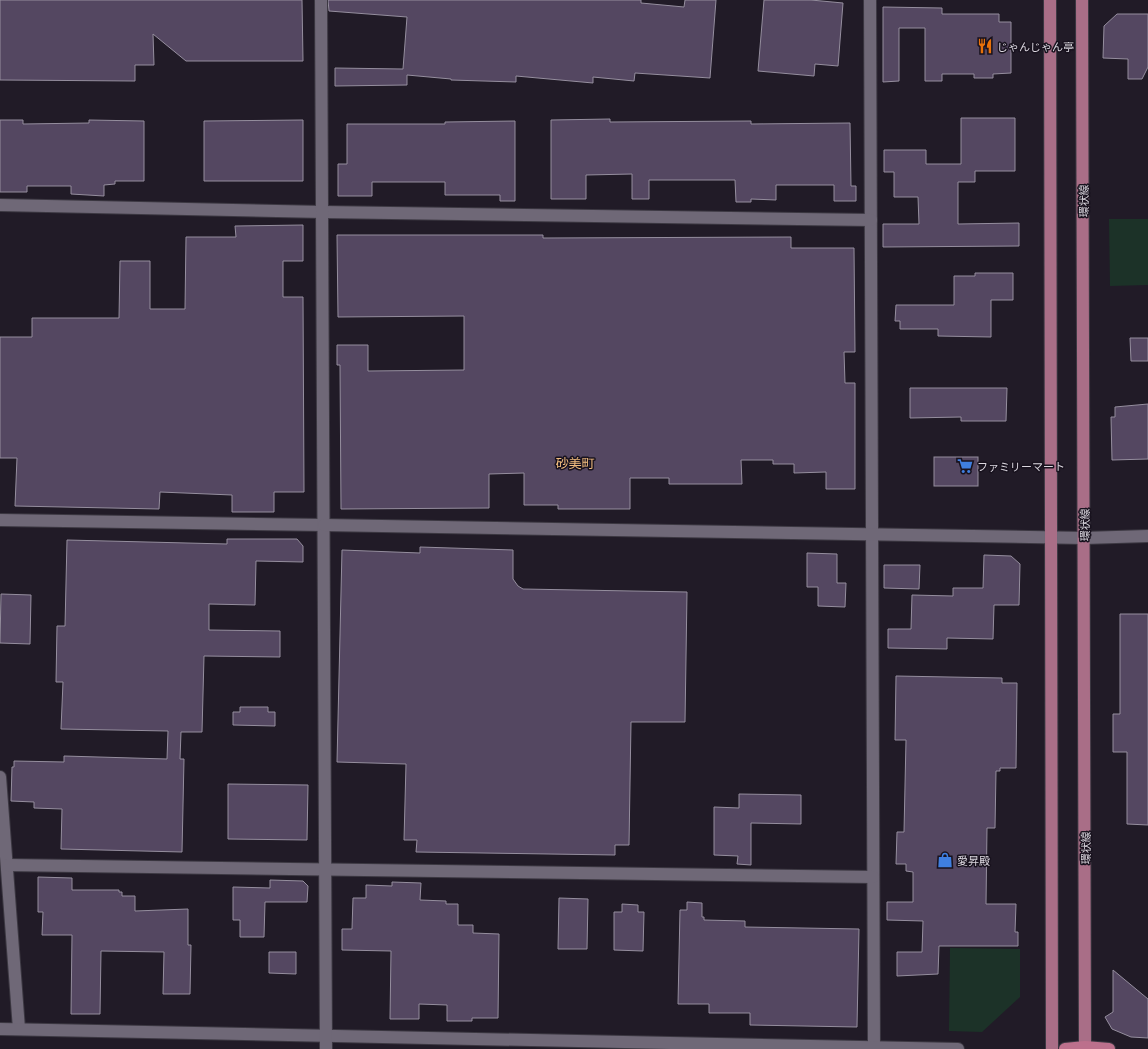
<svg xmlns="http://www.w3.org/2000/svg" width="1148" height="1049" viewBox="0 0 1148 1049" font-family="'Noto Serif','Noto Sans JP',serif">
	<style>
		.green { fill: #1c3228 }
		.building { fill: #544761; stroke: #958e9e }
		.lines { fill: none; stroke-linecap: round; stroke-linejoin: round }
		.minor-casing { stroke: #3c3842; stroke-width: 14 }
		.tertiary-casing { stroke: #3c3842; stroke-width: 14 }
		.primary-casing { stroke: #3c3842; stroke-width: 14 }
		.trunk-casing { stroke: #3c3842; stroke-width: 14 }
		.minor { stroke: #6f6877; stroke-width: 12 }
		.tertiary { stroke: #6f6877; stroke-width: 12 }
		.primary { stroke: #a96e87; stroke-width: 12 }
		.trunk { stroke: #bc708c; stroke-width: 12 }
		.labels { text-anchor: middle; dominant-baseline: central; stroke-width: 3; stroke-linejoin: round; paint-order: stroke }
		.poi-label { font-size: 11px; fill: #dcd8e0; stroke: #18121e; text-anchor: start }
		.street-label { font-size: 11px; fill: #dcd8e0; stroke: #18121e }
		.quarter-label { font-size: 13px; fill: #f2bd7f; stroke: #18121e }
	</style>
	<rect width="100%" height="100%" fill="#211b27"/>
	<g class="green">
		<polygon points="1109,219 1148,219 1148,285 1110,286"/>
		<polygon points="950,948 1020,949 1020,997 982,1032 949,1031"/>
	</g>
	<g class="building">
		<polygon points="0,0 302,0 303,61 186,61 153,34 154,65 135,65 135,81 0,80"/>
		<polygon points="328,0 641,0 641,3 684,7 685,0 716,0 710,78 635,73 634,81 593,77 593,83 516,76 516,82 451,80 451,79 407,75 407,85 335,86 335,68 403,69 407,17 329,11"/>
		<polygon points="764,0 811,0 843,3 838,66 815,64 814,76 758,71"/>
		<polygon points="883,7 942,8 942,14 999,14 999,22 1011,22 1011,73 993,74 993,78 974,78 974,74 942,74 942,81 925,81 925,28 899,28 899,81 883,82"/>
		<polygon points="1117,14 1148,14 1148,67 1142,79 1128,79 1128,59 1103,58 1104,26"/>
		<polygon points="961,118 1015,118 1015,171 975,171 975,182 958,182 958,224 1019,223 1019,246 883,247 883,224 919,224 918,197 894,197 894,172 884,172 884,150 926,150 926,164 961,164"/>
		<polygon points="610,119 610,122 751,121 751,124 850,123 851,186 856,186 856,201 834,201 834,185 776,185 776,200 751,199 751,202 736,202 735,180 649,180 649,199 632,199 632,174 586,175 586,199 551,199 551,120"/>
		<polygon points="0,120 23,120 23,124 89,123 89,120 144,121 144,181 115,181 115,184 104,185 104,196 71,194 71,186 27,186 27,192 0,192"/>
		<polygon points="303,120 303,181 204,181 204,121"/>
		<polygon points="515,121 515,201 500,201 500,195 445,195 445,182 372,182 372,196 338,196 338,164 347,164 347,124 445,124 445,122"/>
		<polygon points="303,225 303,261 283,261 283,297 303,297 304,492 274,492 274,512 232,512 232,495 160,492 159,509 15,506 17,458 0,458 0,337 32,337 32,318 119,318 120,261 150,261 150,309 185,309 186,237 236,237 235,226"/>
		<polygon points="337,235 543,235 543,238 791,237 791,248 854,248 855,352 844,352 845,383 855,383 855,489 826,489 826,472 794,473 794,464 773,464 773,460 741,460 742,484 669,484 669,478 630,478 630,509 558,509 558,505 524,505 524,473 489,474 489,508 341,509 340,365 337,365 337,345 368,345 368,371 464,370 464,316 338,317"/>
		<polygon points="975,273 1013,273 1013,300 991,300 991,337 938,336 938,329 900,329 900,321 895,321 896,305 954,305 954,276 975,276"/>
		<polygon points="1130,338 1148,338 1148,361 1131,361"/>
		<polygon points="910,388 1007,388 1006,421 961,421 961,417 910,418"/>
		<polygon points="1148,404 1148,459 1112,460 1111,417 1115,417 1115,407"/>
		<rect x="934" y="457" width="44" height="29"/>
		<polygon points="227,539 297,539 303,546 303,562 256,561 255,605 209,604 209,630 280,631 280,657 204,656 202,732 181,732 180,759 184,759 182,852 61,849 62,809 34,808 34,802 11,801 12,767 14,767 14,761 64,762 64,756 167,759 168,731 61,729 63,682 56,682 57,626 65,626 67,540 227,544"/>
		<polygon points="420,547 513,550 513,579 518,586 523,589 687,592 685,722 631,722 629,845 615,845 615,855 416,852 417,840 404,840 406,764 337,762 342,550 420,553"/>
		<polygon points="807,553 837,554 837,583 846,583 845,607 818,606 818,587 807,587"/>
		<polygon points="984,555 1011,556 1020,564 1019,605 994,605 993,639 947,638 947,649 888,648 888,629 911,629 912,595 953,596 953,588 983,588"/>
		<polygon points="884,565 920,565 919,589 884,588"/>
		<polygon points="1,594 31,595 30,644 0,643"/>
		<polygon points="1120,614 1148,614 1148,825 1127,824 1127,752 1113,752 1113,714 1120,714"/>
		<polygon points="896,676 1002,678 1002,683 1017,683 1016,768 1000,768 1000,771 996,771 995,828 987,828 986,904 1016,904 1015,932 1018,932 1018,946 939,946 938,974 897,976 897,952 922,952 923,921 887,920 887,902 913,902 913,872 906,871 906,864 896,864 897,832 904,832 906,740 895,740"/>
		<polygon points="240,707 268,707 268,712 275,712 275,726 233,725 233,712 240,712"/>
		<polygon points="228,784 308,785 307,840 228,839"/>
		<polygon points="739,794 801,795 801,824 751,823 751,865 737,864 738,856 714,855 714,807 739,808"/>
		<polygon points="38,877 72,878 72,890 119,890 119,892 122,892 122,896 135,896 135,911 188,909 188,945 191,945 190,994 163,994 164,952 101,951 100,1014 71,1014 72,935 42,935 43,912 38,912"/>
		<polygon points="270,880 303,881 308,886 307,902 265,902 264,937 240,937 240,920 233,920 233,887 270,888"/>
		<polygon points="392,882 421,883 420,900 446,901 446,904 458,904 458,925 473,925 473,933 499,934 498,1018 472,1018 472,1021 447,1021 447,1005 419,1004 419,1019 390,1019 391,951 342,950 342,929 352,929 353,898 366,898 366,885 392,886"/>
		<polygon points="559,898 588,899 587,949 558,949"/>
		<polygon points="687,902 702,903 702,917 704,917 704,920 745,921 745,927 859,929 857,1027 750,1025 750,1013 709,1013 709,1004 678,1004 680,910 687,910"/>
		<polygon points="622,904 638,905 638,912 644,912 643,951 614,950 614,912 622,912"/>
		<polygon points="269,952 296,952 296,974 269,973"/>
		<polygon points="1113,970 1148,999 1148,1038 1131,1037 1112,1029 1105,1017 1113,1012"/>
	</g>
	<g class="lines">
		<defs>
			<g id="minor">
				<polyline points="870,0 874,1048"/>
				<polyline points="0,205 323,212 871,220"/>
				<polyline points="0,520 324,525"/>
				<polyline points="1084,538 1148,536"/>
				<polyline points="0,777 19,1029"/>
				<polyline points="7,865 873,877"/>
				<polyline points="0,1029 958,1049"/>
			</g>
			<g id="tertiary">
				<polyline points="321,0 326,1049"/>
				<polyline points="324,525 1084,538"/>
			</g>
			<g id="primary">
				<polyline points="1050,0 1052,1049"/>
				<polyline points="1082,0 1085,1049"/>
			</g>
			<polyline id="trunk" points="1065,1049 1085,1047 1109,1049"/>
		</defs>
		<use href="#minor" class="minor-casing"/>
		<use href="#tertiary" class="tertiary-casing"/>
		<use href="#primary" class="primary-casing"/>
		<use href="#trunk" class="trunk-casing"/>
		<use href="#minor" class="minor"/>
		<use href="#tertiary" class="tertiary"/>
		<use href="#primary" class="primary"/>
		<use href="#trunk" class="trunk"/>
	</g>
	<defs>
		<symbol id="restaurant-bare" viewBox="-9 -9 18 18"><path d="M-5-6h1v4h1v-4h1v4h1v-4h1v5L-1.5 .5V6h-2V.5L-5-1ZM5-6V6H3V1.5H1.5Q1.5-4 5-6Z" fill="#e8710a" stroke="#18121e" stroke-width="2.5" paint-order="stroke"/></symbol>
		<symbol id="supermarket-bare" viewBox="-9 -9 18 18"><path d="M-6-5.5h2.5l.6 2H6L4.5 2H-2.5L-4.4-4H-6ZM-1.5 3.2a1.3 1.3 0 1 0 .1 0ZM3 3.2a1.3 1.3 0 1 0 .1 0Z" fill="#3f7fe0" stroke="#18121e" stroke-width="2.5" paint-order="stroke"/></symbol>
		<symbol id="shop-bare" viewBox="-9 -9 18 18"><path d="M-5-2.5h2.3a2.7 3.5 0 0 1 5.4 0H5L5.5 6h-11ZM-1.5-2.5h3a1.5 2.3 0 0 0-3 0Z" fill="#3f7fe0" stroke="#18121e" stroke-width="2.5" paint-order="stroke"/></symbol>
	</defs>
	<g fill-rule="evenodd">
		<use href="#restaurant-bare" x="974" y="35" width="22" height="22"/>
		<use href="#supermarket-bare" x="954" y="455" width="22" height="22"/>
		<use href="#shop-bare" x="934" y="849" width="22" height="22"/>
	</g>
	<g class="labels">
		<g class="poi-label">
			<text x="997" y="46">じゃんじゃん亭</text>
			<text x="977" y="466">ファミリーマート</text>
			<text x="957" y="860">愛昇殿</text>
		</g>
		<g class="street-label">
			<text transform="translate(1083 201) rotate(-90)">環状線</text>
			<text transform="translate(1084 525) rotate(-90)">環状線</text>
			<text transform="translate(1085 848) rotate(-90)">環状線</text>
		</g>
		<g class="quarter-label">
			<text x="575" y="463">砂美町</text>
		</g>
	</g>
</svg>
